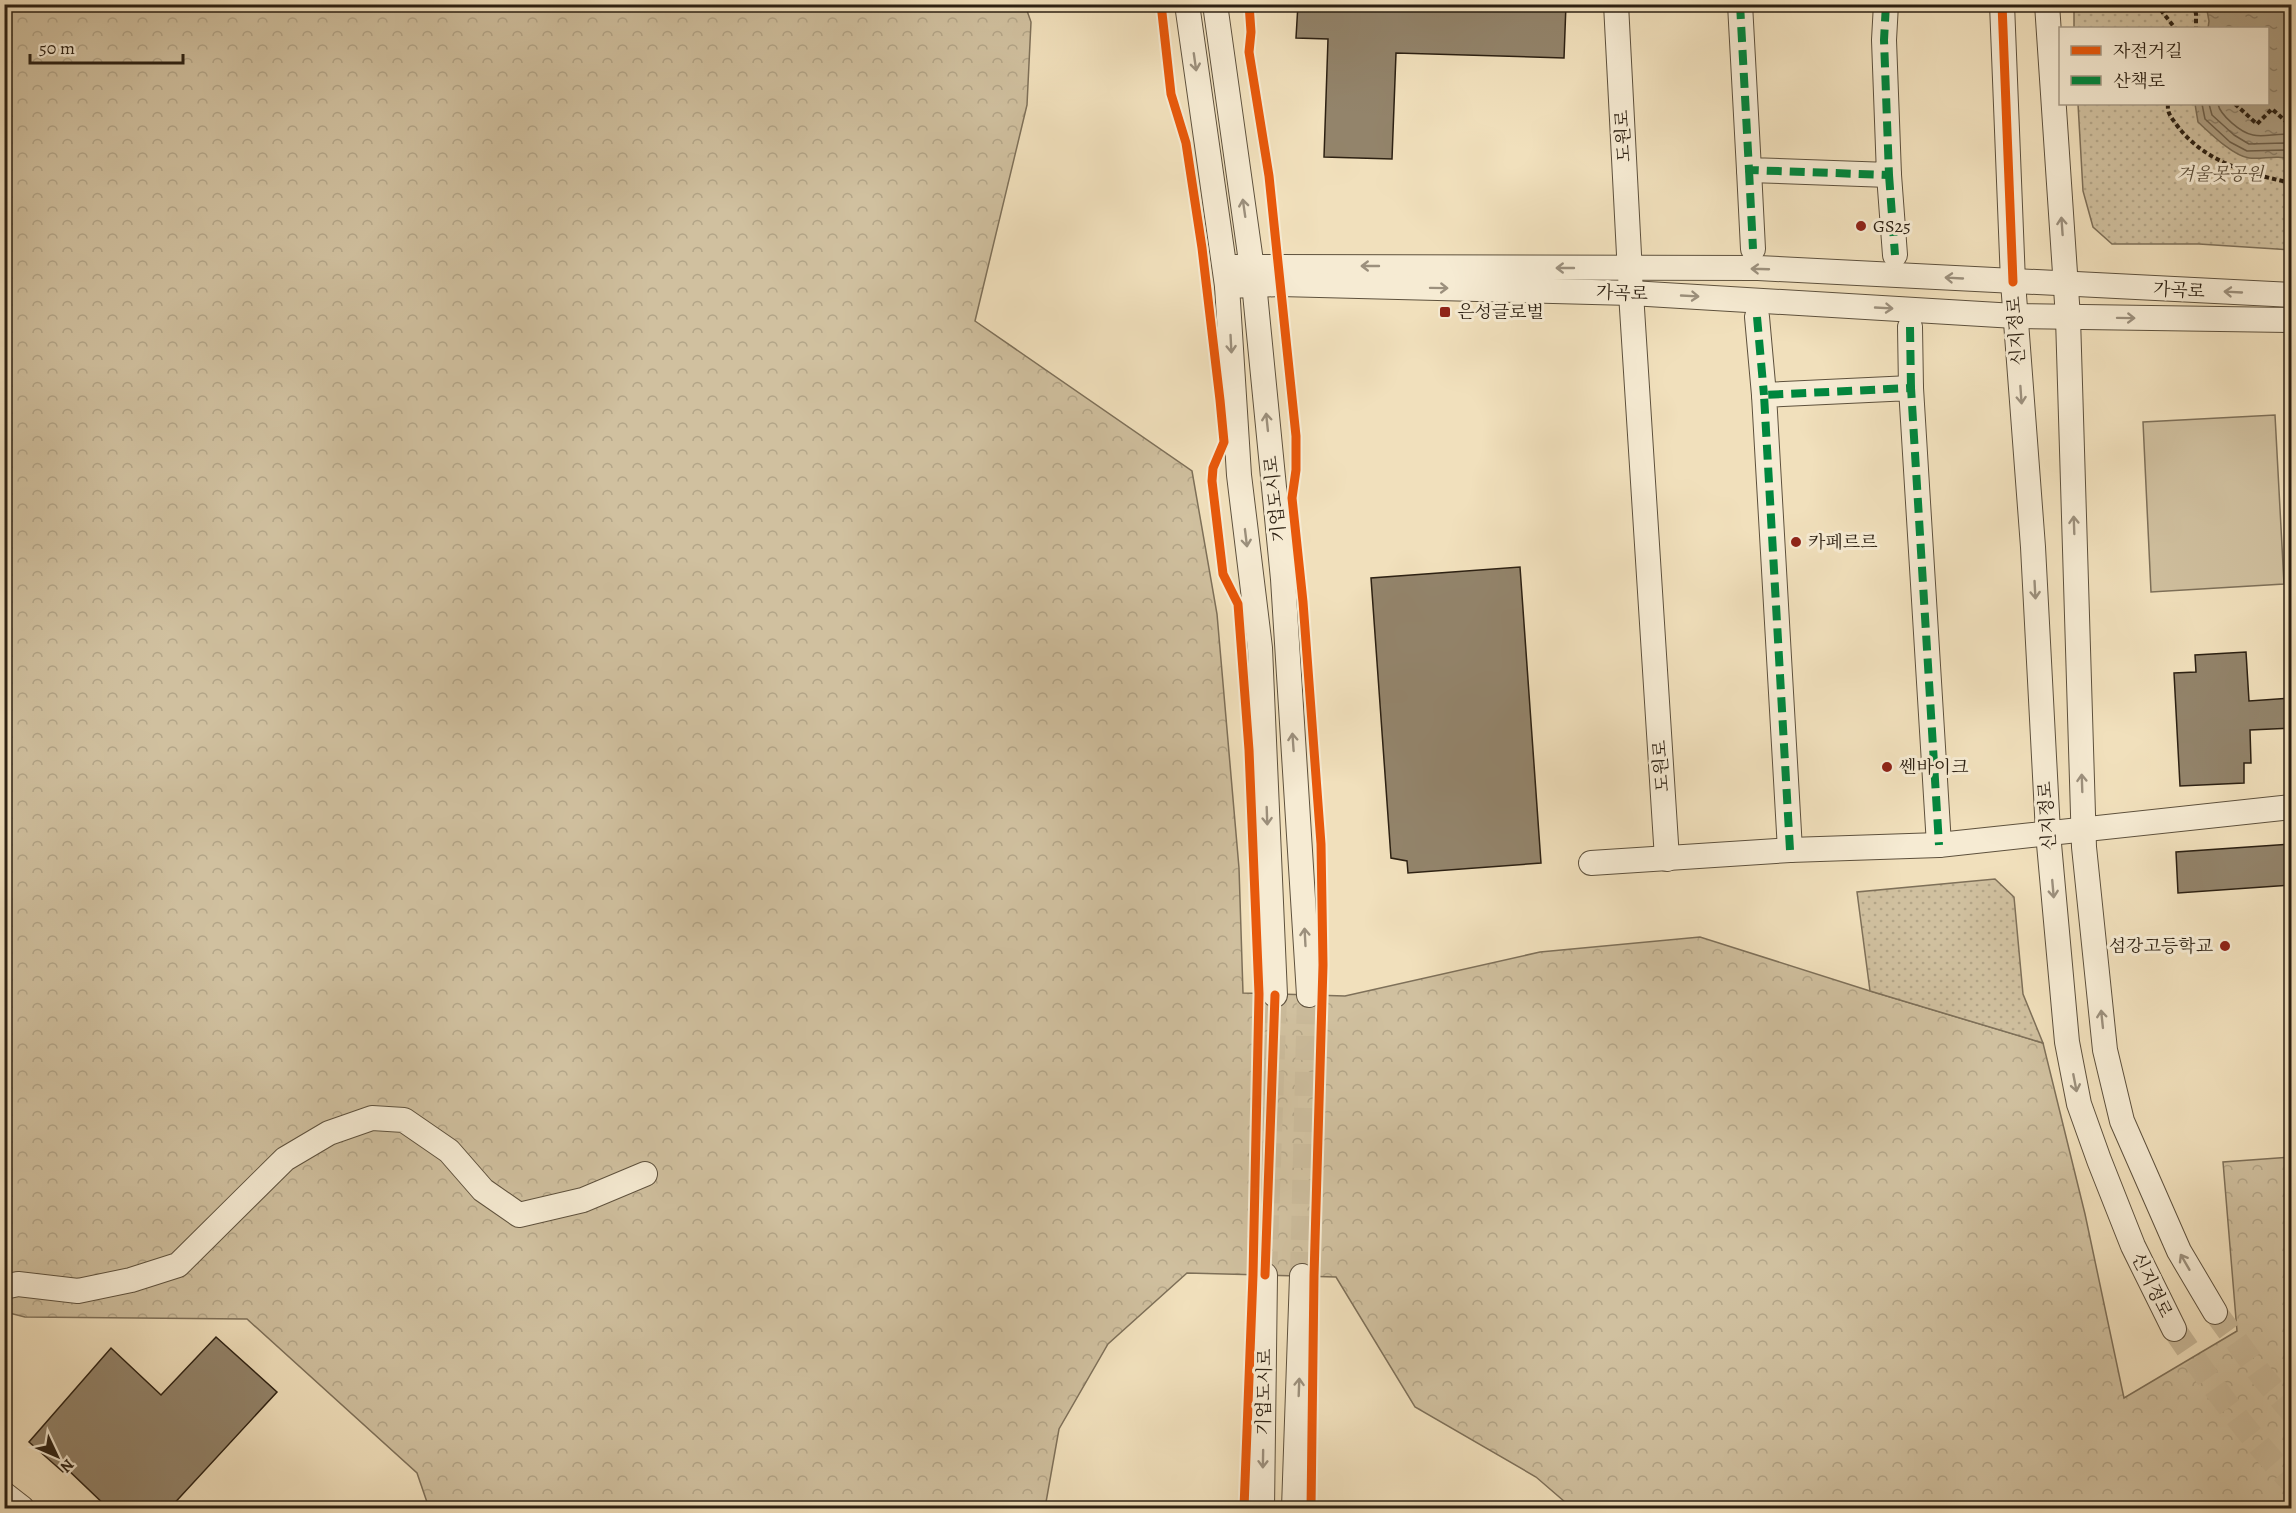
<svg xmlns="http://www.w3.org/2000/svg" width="2296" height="1513" viewBox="0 0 2296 1513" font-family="Alegreya,'Noto Serif KR',serif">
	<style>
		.green { fill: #d0c09f; stroke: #7e7059; stroke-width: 1.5 }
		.forest { fill: url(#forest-crowns); stroke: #7e7059; stroke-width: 1.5 }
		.park { fill: url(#park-dots); stroke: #7e7059; stroke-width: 1.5 }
		.water { fill: url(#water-ripples); stroke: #7a6d56; stroke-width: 1.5 }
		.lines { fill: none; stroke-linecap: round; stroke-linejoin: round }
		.shore { stroke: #6e604b; stroke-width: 1.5 }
		.building { fill: #93846b; stroke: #2d2113; stroke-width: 1.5 }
		.minor-tunnel { stroke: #caba9a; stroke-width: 24; stroke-dasharray: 24 12; stroke-linecap: butt }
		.minor-casing { stroke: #5e513d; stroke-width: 26 }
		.path { stroke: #2d2113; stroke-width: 4; stroke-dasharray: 4.5 3; stroke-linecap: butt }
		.minor { stroke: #f6ebd3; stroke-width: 24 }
		.quiet { stroke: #00873e; stroke-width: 8; stroke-dasharray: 15 8; stroke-linecap: butt }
		.cycleway-casing { stroke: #f6ebd3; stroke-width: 13 }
		.cycleway { stroke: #e8590c; stroke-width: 9 }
		.oneway { stroke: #9c907d }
		.poi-dot { fill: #8f2418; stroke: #f6ebd3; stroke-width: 2 }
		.labels { text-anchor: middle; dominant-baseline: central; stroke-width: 6; stroke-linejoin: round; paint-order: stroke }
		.street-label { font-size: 18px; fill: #2d2113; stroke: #f6ebd3 }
		.park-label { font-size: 18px; font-style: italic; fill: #5e513d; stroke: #f6ebd3 }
		.poi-label { font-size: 18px; fill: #2d2113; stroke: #f6ebd3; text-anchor: start }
	</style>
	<defs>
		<pattern id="forest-crowns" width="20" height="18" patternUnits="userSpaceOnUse" patternTransform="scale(1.5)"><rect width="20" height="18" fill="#d0c09f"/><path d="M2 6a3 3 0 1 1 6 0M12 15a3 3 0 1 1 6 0" fill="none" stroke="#b3a588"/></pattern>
		<pattern id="park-dots" width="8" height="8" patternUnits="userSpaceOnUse" patternTransform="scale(1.5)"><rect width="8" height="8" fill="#d0c09f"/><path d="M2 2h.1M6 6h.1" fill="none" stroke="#b3a588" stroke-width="1.8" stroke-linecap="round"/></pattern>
		<pattern id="water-ripples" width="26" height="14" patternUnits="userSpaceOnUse" patternTransform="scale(1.5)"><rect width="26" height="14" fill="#ae9f83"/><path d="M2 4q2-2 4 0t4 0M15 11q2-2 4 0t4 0" fill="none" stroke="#8e816a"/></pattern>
	</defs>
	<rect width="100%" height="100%" fill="#f1e0bc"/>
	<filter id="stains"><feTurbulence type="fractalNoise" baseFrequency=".00333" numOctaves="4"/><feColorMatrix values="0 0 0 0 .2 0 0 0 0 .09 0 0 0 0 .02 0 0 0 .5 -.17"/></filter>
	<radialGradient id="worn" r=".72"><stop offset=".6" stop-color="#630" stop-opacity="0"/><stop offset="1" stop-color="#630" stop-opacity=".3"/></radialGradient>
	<polygon class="green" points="2275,415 2284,584 2151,592 2143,422"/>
	<polygon class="forest" points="5,5 1025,5 1031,22 1027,105 975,321 1192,471 1217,614 1239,868 1243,993 1345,996 1540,952 1700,937 1870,991 2043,1043 2085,1214 2124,1398 2237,1331 2223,1162 2291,1157 2291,1508 1572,1508 1536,1477 1415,1407 1336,1277 1187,1273 1108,1344 1059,1429 1045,1508 429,1508 417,1473 247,1319 25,1317 5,1312"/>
	<g class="park">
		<polygon points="2074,5 2291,5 2291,250 2199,244 2112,244 2093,227 2083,191 2078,104 2268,104 2268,28 2074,28"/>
		<polygon points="1995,879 2014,897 2023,994 2043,1043 1870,991 1857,892"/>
	</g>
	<path class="water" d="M2206,5h85v155c-14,-6 -28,0 -42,-2 -16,-2 -39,-25 -51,-36l-3,-18h73v-76h-60l1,-7z"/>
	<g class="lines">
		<g class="shore">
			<polyline points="2202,104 2205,119 2230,142 2247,151 2284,150 2292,153"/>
			<polyline points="2209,104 2212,115 2234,135 2249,144 2284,143 2292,145"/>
			<path d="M2218,104c2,11 23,29 35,31 12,3 26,-3 39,0"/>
		</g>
	</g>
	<g class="building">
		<polygon points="1298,4 1566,4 1564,58 1396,53 1392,159 1324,157 1328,39 1296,38"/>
		<polygon points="1520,567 1541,863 1408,873 1407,861 1391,858 1371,578"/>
		<polygon points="2246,652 2249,701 2292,698 2292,728 2250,730 2251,763 2244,763 2244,783 2180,786 2174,673 2196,672 2195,655"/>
		<polygon points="2292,844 2292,885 2178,893 2176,852"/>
		<polygon points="216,1337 277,1392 169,1509 109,1509 66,1468 63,1472 29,1442 111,1348 161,1395"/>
	</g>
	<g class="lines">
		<g class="minor-tunnel">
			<polyline points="1265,1275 1275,995"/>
			<polyline points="1302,1276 1309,995"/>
			<polyline points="2215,1312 2262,1376 2292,1412"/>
			<path d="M2174,1329c36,53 73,106 118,153"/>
		</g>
		<defs>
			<g id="minor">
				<polyline points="1187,4 1227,286 1239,475 1260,648 1275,995"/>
				<polyline points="1215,4 1254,283 1283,579 1309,995"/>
				<polyline points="1616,4 1631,293 1667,859"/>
				<polyline points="1740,4 1749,170 1889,175 1884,40 1886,4"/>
				<polyline points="2002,4 2013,282 2033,547 2048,833 2067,1042 2079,1104 2099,1160 2133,1246 2174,1329"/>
				<polyline points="2047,4 2068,318 2084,847 2105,1050 2122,1121 2179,1251 2215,1312"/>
				<polyline points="1749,170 1753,249"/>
				<polyline points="1889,175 1895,255"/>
				<polyline points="1225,267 1758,268 2292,295"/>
				<polyline points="1227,286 1280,284 1631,293 2015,316 2292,320"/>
				<polyline points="1757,317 1764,395"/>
				<polyline points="1910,327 1911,388"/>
				<polyline points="1790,850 1764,395 1911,388 1939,845"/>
				<polyline points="1591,863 1790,850 1939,845 2292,807"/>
				<polyline points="4,1287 18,1284 78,1291 131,1280 178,1265 285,1159 329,1133 372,1118 404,1120 449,1151 483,1190 519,1215 583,1200 645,1174"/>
				<polyline points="4,1494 22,1508"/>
				<polyline points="1262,1508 1265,1275"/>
				<polyline points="1294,1508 1302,1276"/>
			</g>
		</defs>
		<use href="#minor" class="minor-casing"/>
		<g class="path">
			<polyline points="2156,4 2175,28"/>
			<polyline points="2194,4 2196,14 2196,28"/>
			<path d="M2168,104c-1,9 3,13 8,20 27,38 73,50 116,59"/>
			<polyline points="2235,104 2257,124 2272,109 2292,127"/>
		</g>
		<use href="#minor" class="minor"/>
		<g class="quiet">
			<polyline points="1740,4 1749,170 1889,175 1884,40 1886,4"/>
			<polyline points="1749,170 1753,249"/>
			<polyline points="1889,175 1895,255"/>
			<polyline points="1757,317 1764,395"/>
			<polyline points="1910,327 1911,388"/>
			<polyline points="1790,850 1764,395 1911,388 1939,845"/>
		</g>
		<defs>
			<g id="cycleway">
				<polyline points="1161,4 1171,94 1186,143 1202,248 1220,400 1224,442 1213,468 1212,481 1223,574 1238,604 1249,750 1259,994 1253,1275 1244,1508"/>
				<polyline points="1249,4 1251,32 1249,52 1269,176 1296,436 1296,470 1292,498 1303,602 1321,844 1323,965 1314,1276 1311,1508"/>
				<polyline points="2002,4 2013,282"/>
				<polyline points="1265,1275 1275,995"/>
			</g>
		</defs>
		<use href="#cycleway" class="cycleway-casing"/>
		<use href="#cycleway" class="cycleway"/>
	</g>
	<defs><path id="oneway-shaft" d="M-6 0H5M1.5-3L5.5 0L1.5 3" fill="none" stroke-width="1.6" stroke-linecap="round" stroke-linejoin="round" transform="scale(1.5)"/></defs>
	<g class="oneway">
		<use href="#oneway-shaft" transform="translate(1195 62) rotate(82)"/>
		<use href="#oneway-shaft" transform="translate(1244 208) rotate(-98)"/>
		<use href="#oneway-shaft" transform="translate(2062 226) rotate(-94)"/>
		<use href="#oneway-shaft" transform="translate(1370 266) rotate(-180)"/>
		<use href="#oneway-shaft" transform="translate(1565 268) rotate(-180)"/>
		<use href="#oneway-shaft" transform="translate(1760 269) rotate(-178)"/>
		<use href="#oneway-shaft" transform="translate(1954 278) rotate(-177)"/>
		<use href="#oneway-shaft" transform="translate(1439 288) rotate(1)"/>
		<use href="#oneway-shaft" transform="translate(2233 292) rotate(-177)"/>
		<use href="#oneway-shaft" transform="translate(1690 296) rotate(3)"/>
		<use href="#oneway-shaft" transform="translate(1884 308) rotate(3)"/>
		<use href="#oneway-shaft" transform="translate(2126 318) rotate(1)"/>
		<use href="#oneway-shaft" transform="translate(1231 344) rotate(87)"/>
		<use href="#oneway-shaft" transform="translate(2021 395) rotate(86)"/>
		<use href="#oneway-shaft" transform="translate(1267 422) rotate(-96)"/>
		<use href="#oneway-shaft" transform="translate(2074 525) rotate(-92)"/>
		<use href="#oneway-shaft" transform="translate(1246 538) rotate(83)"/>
		<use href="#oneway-shaft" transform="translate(2035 590) rotate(87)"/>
		<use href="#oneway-shaft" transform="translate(1293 742) rotate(-94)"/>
		<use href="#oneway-shaft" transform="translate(2082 783) rotate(-92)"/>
		<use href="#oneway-shaft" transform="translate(1267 816) rotate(88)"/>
		<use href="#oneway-shaft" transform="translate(2053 889) rotate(85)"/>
		<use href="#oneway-shaft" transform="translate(1305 937) rotate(-93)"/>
		<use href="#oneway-shaft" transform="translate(2102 1019) rotate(-96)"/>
		<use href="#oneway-shaft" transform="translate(2075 1083) rotate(79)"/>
		<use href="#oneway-shaft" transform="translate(2185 1262) rotate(-120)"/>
		<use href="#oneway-shaft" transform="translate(1299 1387) rotate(-88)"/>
		<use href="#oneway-shaft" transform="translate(1263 1459) rotate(91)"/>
	</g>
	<g class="poi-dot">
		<circle cx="1861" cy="226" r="6"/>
		<rect x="1439" y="306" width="12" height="12" rx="3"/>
		<circle cx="1796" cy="542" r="6"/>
		<circle cx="1887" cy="767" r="6"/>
		<circle cx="2225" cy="946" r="6"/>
	</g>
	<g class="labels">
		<g class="street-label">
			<text transform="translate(1623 136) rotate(-93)">도원로</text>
			<text transform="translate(2179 290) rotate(3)">가곡로</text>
			<text transform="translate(1622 293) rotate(2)">가곡로</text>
			<text transform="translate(2016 331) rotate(-94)">신지정로</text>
			<text transform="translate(1275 499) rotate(-96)">기업도시로</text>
			<text transform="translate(1661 766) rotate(-94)">도원로</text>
			<text transform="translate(2047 816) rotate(-94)">신지정로</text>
			<text transform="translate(2152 1285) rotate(64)">신지정로</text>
			<text transform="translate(1264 1392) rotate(-89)">기업도시로</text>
		</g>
		<g class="park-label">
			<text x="2220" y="174">겨울못공원</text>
		</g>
		<g class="poi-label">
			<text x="1873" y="226">GS25</text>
			<text x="1457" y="312">은성글로벌</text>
			<text x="1808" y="542">카페르르</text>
			<text x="1899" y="767">쎈바이크</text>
			<text x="2213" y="946" text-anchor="end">섬강고등학교</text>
		</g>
	</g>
	<rect width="2296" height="1513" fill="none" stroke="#f1e0bc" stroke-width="24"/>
	<rect x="6" y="6" width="2284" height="1501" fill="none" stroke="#2d2113" stroke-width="3"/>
	<rect x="12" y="12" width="2272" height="1489" fill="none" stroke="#2d2113" stroke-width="1.5"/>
	<rect x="2059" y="27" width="210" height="78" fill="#f6ebd3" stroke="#a69a86" stroke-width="1.5"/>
	<rect x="2071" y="46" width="30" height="9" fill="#e8590c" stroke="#a69a86" stroke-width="1.5"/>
	<text x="2113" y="57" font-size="18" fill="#2d2113">자전거길</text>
	<rect x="2071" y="76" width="30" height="9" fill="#00873e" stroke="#a69a86" stroke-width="1.5"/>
	<text x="2113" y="87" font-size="18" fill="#2d2113">산책로</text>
	<g transform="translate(57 1456) rotate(134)" stroke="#f6ebd3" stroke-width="4.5" paint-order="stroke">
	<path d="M0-4.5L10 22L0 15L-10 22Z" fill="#2d2113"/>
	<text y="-9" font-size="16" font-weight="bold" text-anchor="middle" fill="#2d2113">N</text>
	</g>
	<path d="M30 54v9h153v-9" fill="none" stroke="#2d2113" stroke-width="3"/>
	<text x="39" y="54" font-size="18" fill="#2d2113" stroke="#f6ebd3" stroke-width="4.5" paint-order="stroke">50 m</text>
	<rect width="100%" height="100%" filter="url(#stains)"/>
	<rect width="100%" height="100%" fill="url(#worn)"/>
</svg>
